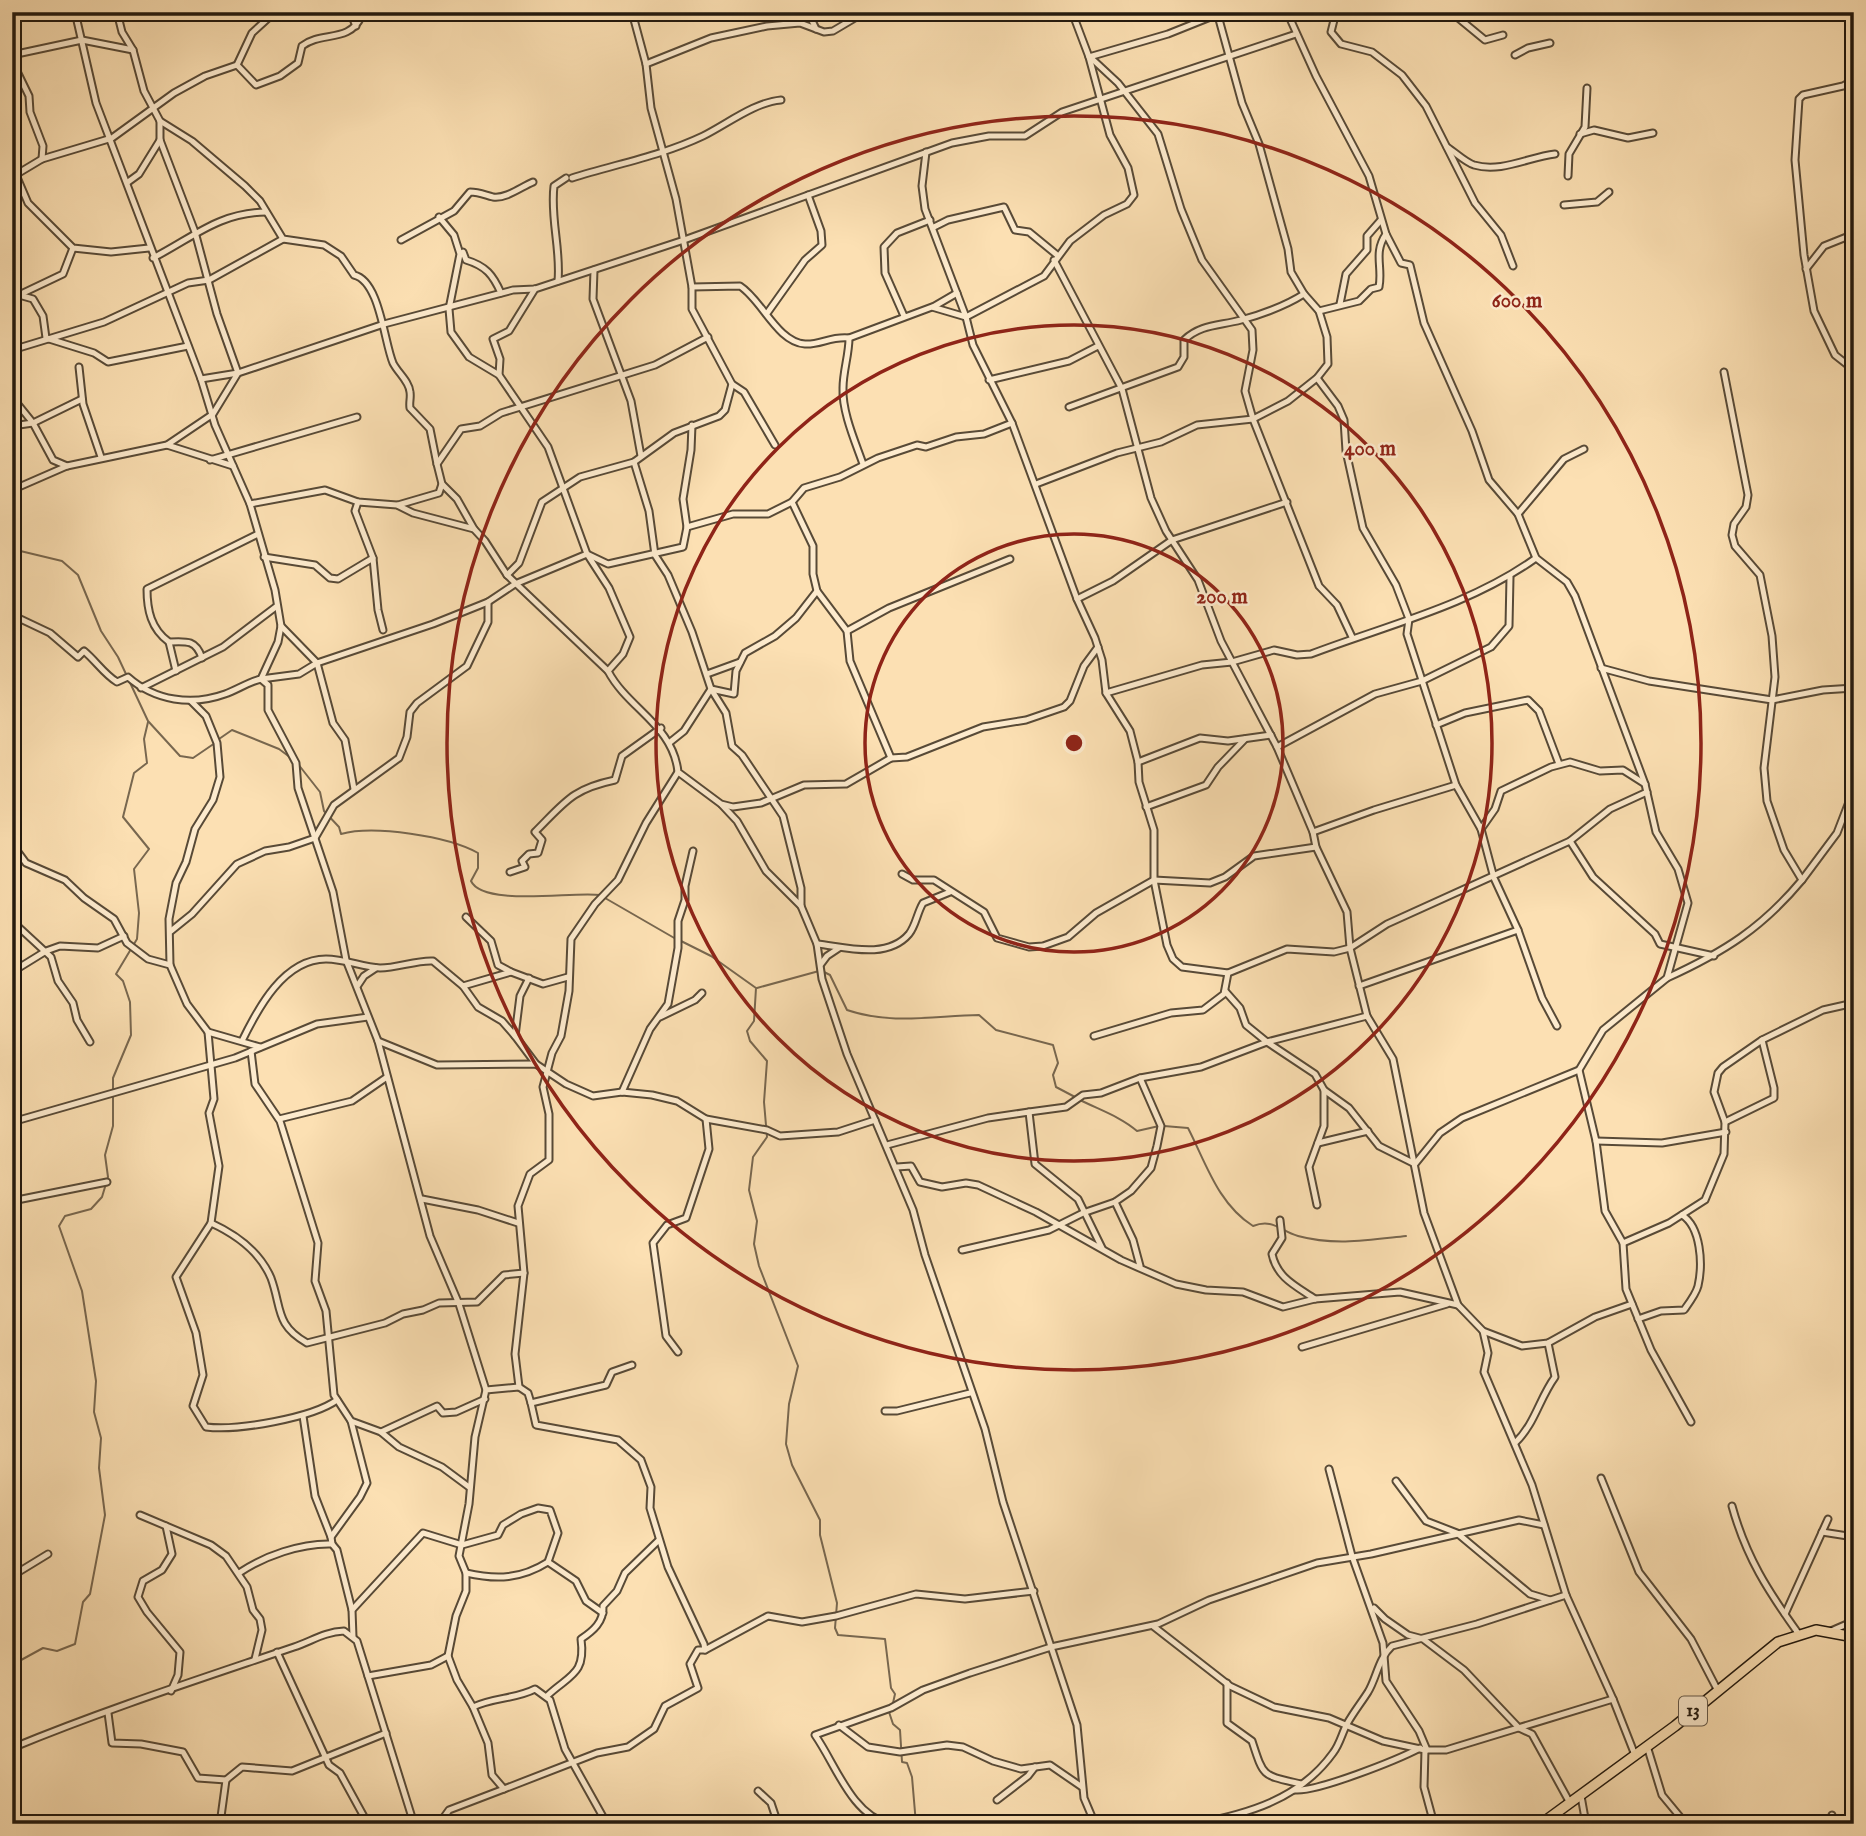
<svg xmlns="http://www.w3.org/2000/svg" width="1866" height="1836" viewBox="0 0 1866 1836" font-family="'IM FELL English',serif">
	<style>
		.lines { fill: none; stroke-linecap: round; stroke-linejoin: round }
		.stream { stroke: #78674f; stroke-width: 2 }
		.minor-casing { stroke: #584a37; stroke-width: 9 }
		.primary-casing { stroke: #21180e; stroke-width: 12 }
		.minor { stroke: #fdebce; stroke-width: 5 }
		.primary { stroke: #fce0b3; stroke-width: 9 }
		.ring { fill: none; stroke: #8f2418; stroke-width: 3.5 }
		.labels { text-anchor: middle; dominant-baseline: central; stroke-width: 5; stroke-linejoin: round; paint-order: stroke }
		.shield { fill: #fdebce; stroke: #635748; stroke-width: 2 }
		.shield-label { font-size: 18px; font-weight: bold; fill: #21180e }
		.centre { fill: #8f2418; stroke: #fdebce; stroke-width: 3.5 }
		.ring-label { font-size: 21px; text-anchor: middle; font-weight: bold; fill: #8f2418; stroke: #fdebce; stroke-width: 5; stroke-linejoin: round; paint-order: stroke }
	</style>
	<rect width="100%" height="100%" fill="#fce0b3"/>
	<filter id="stains"><feTurbulence type="fractalNoise" baseFrequency=".00286" numOctaves="4"/><feColorMatrix values="0 0 0 0 .2 0 0 0 0 .09 0 0 0 0 .02 0 0 0 .5 -.17"/></filter>
	<radialGradient id="worn" r=".72"><stop offset=".6" stop-color="#630" stop-opacity="0"/><stop offset="1" stop-color="#630" stop-opacity=".3"/></radialGradient>
	<g class="lines">
		<g class="stream">
			<polyline points="12,549 62,561 78,575 101,631 118,657 148,721 180,756 193,758 215,743"/>
			<polyline points="219,739 232,730 279,749 291,758"/>
			<path d="M298,764l22,28 4,19 15,16 2,7c33,-9 107,2 137,19v15l-7,13c12,26 103,10 129,14"/>
			<polyline points="605,898 676,939"/>
			<polyline points="681,941 711,956 756,988 754,1021 747,1031 750,1041 767,1061 764,1102 767,1137 753,1157 749,1190 757,1221 754,1244 759,1266 798,1366 789,1404 786,1444 792,1465 820,1520 820,1535 837,1603 835,1628 838,1635 885,1639 891,1688 895,1694 893,1703"/>
			<path d="M824,972l6,3 17,35c44,15 86,6 132,5l17,15 57,15 5,18 -5,12 3,12 19,10"/>
			<polyline points="757,988 819,971"/>
			<path d="M1080,1100c20,10 41,17 57,31l22,-5"/>
			<path d="M1164,1126l24,2c18,35 30,76 65,98 20,-8 27,5 45,10 37,10 71,4 108,0"/>
			<polyline points="12,1665 43,1648 57,1651 75,1644 83,1602 90,1594 105,1515 99,1468 101,1438 94,1412 96,1381 82,1291 59,1226 65,1216 91,1209 102,1197 108,1177 105,1155 113,1126 113,1078 131,1035 130,1002 123,981 116,974 137,939 139,913 134,869 149,849 123,817 134,773 147,763 144,739 148,722"/>
			<polyline points="889,1712 893,1724 900,1730 902,1762 907,1763 912,1777 916,1824"/>
		</g>
		<defs>
			<g id="minor">
				<polyline points="350,12 356,26"/>
				<polyline points="808,12 816,29"/>
				<polyline points="1217,12 1242,103 1259,144 1288,249 1291,272 1304,294"/>
				<polyline points="1287,12 1316,76 1369,176 1386,234 1401,263 1410,265 1424,323 1472,431 1489,480 1518,514 1536,558 1567,582 1575,596 1645,784 1656,832 1678,869 1688,903 1667,978 1603,1030 1579,1070 1596,1141 1605,1211 1623,1243 1626,1289 1651,1350 1691,1422"/>
				<polyline points="1336,12 1331,32 1341,44 1372,52 1402,75 1426,106 1475,203 1501,235 1513,266"/>
				<polyline points="1451,12 1485,40 1503,35"/>
				<polyline points="1852,12 1854,46"/>
				<polyline points="1074,18 1100,12"/>
				<polyline points="12,55 82,40 133,50"/>
				<polyline points="1515,55 1528,48 1550,43"/>
				<polyline points="1089,56 1118,83 1158,134 1181,209 1202,260 1252,330 1253,350 1245,391 1253,419 1319,586 1337,605 1352,637"/>
				<polyline points="1089,57 1168,34 1218,14"/>
				<polyline points="12,61 29,96 30,112 43,146 42,159"/>
				<polyline points="646,64 711,38 767,26 800,23 824,32 833,31 865,12"/>
				<polyline points="237,65 252,33 275,12"/>
				<polyline points="1854,80 1843,86 1803,95 1799,99 1795,160 1804,255 1814,311 1835,355 1854,370"/>
				<path d="M160,121l32,20 53,45 15,15 23,38 41,6 17,11 13,19c26,6 30,67 39,88 5,10 16,18 17,29 1,6 -1,10 0,16l20,21 7,35"/>
				<polyline points="1580,134 1594,130 1628,138 1653,133"/>
				<path d="M1447,147c8,5 18,15 27,18 27,8 55,-8 81,-11"/>
				<polyline points="926,152 922,186 925,209 966,317 973,345 1012,423 1077,599 1095,638 1102,660 1106,693 1130,731 1138,762 1139,782 1154,830 1154,880 1167,945 1173,959 1182,967 1228,973"/>
				<polyline points="16,175 28,203 73,248 111,252 149,248"/>
				<polyline points="1568,176 1569,154 1585,127 1587,88"/>
				<path d="M12,177l30,-18 70,-21 62,-45 31,-17 32,-11 19,20 24,-9 18,-13 4,-17c19,-15 47,-3 59,-29l31,-5"/>
				<path d="M572,178c44,-14 89,-22 131,-42 24,-12 52,-34 78,-36"/>
				<polyline points="128,182 139,174 160,140"/>
				<polyline points="1564,205 1597,202 1609,192"/>
				<polyline points="439,217 454,235 460,254 449,309 451,332 469,357 499,375"/>
				<polyline points="934,227 948,220 1004,207 1015,230 1029,232 1057,255"/>
				<path d="M401,240l53,-29 16,-19c9,0 15,3 23,5 13,2 28,-10 40,-15"/>
				<path d="M463,252l3,8c20,6 27,15 35,33"/>
				<path d="M153,258c41,-21 65,-45 113,-46"/>
				<polyline points="1054,260 1122,389 1151,498 1166,531 1198,580 1221,641 1277,747 1313,832 1316,847 1347,912 1350,948 1367,1016 1393,1059 1424,1213 1458,1305 1483,1331 1522,1346 1548,1343 1595,1317 1632,1304"/>
				<polyline points="1806,269 1824,246 1854,234"/>
				<polyline points="594,270 593,299 631,401 641,456"/>
				<path d="M558,281c3,-32 -8,-63 -4,-95l12,-8"/>
				<path d="M692,287l48,-1c22,14 37,56 65,58 15,1 26,-8 44,-6l83,-31 34,10 78,-41 26,-35 34,-26 23,-11 7,-9 -6,-27 -18,-33 -21,-78 -17,-45"/>
				<path d="M535,289l-26,42 -16,8 7,20 -1,16 49,72 39,107 22,34 21,49 -7,17 -15,17c20,38 65,54 70,101l43,32 12,3 28,-4 43,-18 42,-1 45,-26 16,-1 76,-30 43,-7 38,-13 6,-6 14,-35 14,-19"/>
				<polyline points="12,293 33,299 43,316 46,338 94,353 108,362 188,346"/>
				<polyline points="21,294 63,274 73,248"/>
				<polyline points="1340,304 1346,274 1367,250 1367,236 1381,220"/>
				<polyline points="933,307 957,293"/>
				<polyline points="768,312 805,260 822,245 821,231 808,195"/>
				<polyline points="904,316 885,273 884,247 897,233 930,220"/>
				<path d="M849,338c0,17 -6,33 -6,50 -1,24 12,53 20,76"/>
				<polyline points="12,350 104,322 188,283 209,280 283,239"/>
				<polyline points="79,367 83,404 101,457"/>
				<polyline points="1317,378 1338,406 1344,420 1346,451 1363,528 1396,585 1409,619 1407,634 1456,785 1481,829 1494,878 1518,930 1542,998 1557,1026"/>
				<polyline points="201,379 238,373 384,324 513,290 535,289 684,240 952,143 989,136 1025,136 1062,112 1296,34"/>
				<polyline points="989,380 1069,361 1098,346"/>
				<polyline points="732,384 744,392 775,445"/>
				<polyline points="12,397 33,423 53,460 67,466"/>
				<path d="M1069,407l109,-40 6,-10v-17c17,-16 35,-14 57,-20 22,-6 44,-14 63,-26l15,17 40,-10 12,-12 8,-2c4,-20 -6,-34 7,-53"/>
				<polyline points="12,426 33,423 82,399"/>
				<polyline points="167,445 233,466"/>
				<polyline points="210,460 357,417"/>
				<polyline points="634,462 649,511 655,555 668,575 692,632 711,689 726,713 732,746 742,755 783,816 801,888 801,906 817,944 822,979 847,1054 913,1210 925,1255 985,1429 1003,1502 1077,1725 1084,1798 1095,1824"/>
				<polyline points="442,484 457,499 474,529"/>
				<polyline points="1036,484 1117,453 1161,442 1197,425 1253,419 1288,401 1317,378 1328,364 1327,337 1319,311"/>
				<polyline points="12,490 67,466 167,445 213,414 238,373 217,314 195,232 160,140 160,121 144,91 133,50 122,32 117,12"/>
				<polyline points="358,502 355,511 373,558"/>
				<polyline points="250,504 325,490 358,502 397,505 413,513 474,529 485,541 507,575 608,671"/>
				<polyline points="398,505 439,493 442,484 437,464 461,429 480,426 501,413 655,365 708,337"/>
				<polyline points="1518,514 1564,459 1584,449"/>
				<polyline points="687,527 733,514 768,514 792,502 804,488 840,477 878,458 917,445 926,447 956,437 984,434 1012,423"/>
				<polyline points="264,557 315,565 330,578 338,579 373,558 378,610 383,630"/>
				<polyline points="507,575 519,563 542,502 580,477 634,462 674,433 719,416 725,410 732,384 692,309 692,287 676,199 651,108 646,64 632,12"/>
				<polyline points="817,591 847,631 850,661 891,758"/>
				<polyline points="1077,599 1113,581 1172,540 1287,502"/>
				<path d="M12,615l38,18 28,24 6,-6c12,10 20,23 33,31l11,-5c27,24 64,29 97,17 12,-4 23,-12 36,-15l17,-37 3,-16 -6,-36 -25,-86 -35,-79 -14,-46 -105,-276 -21,-91"/>
				<polyline points="281,626 317,663 333,723 345,740 354,789"/>
				<polyline points="847,631 889,608 1010,559"/>
				<polyline points="169,642 176,671"/>
				<path d="M202,658c-6,-18 -15,-17 -33,-16 -18,-13 -22,-32 -22,-53l111,-55"/>
				<polyline points="1601,668 1649,681 1772,700 1823,690 1854,688"/>
				<polyline points="707,674 740,662"/>
				<polyline points="261,679 268,685 268,710 296,763 298,788 333,892 346,960 378,1041 430,1236 459,1304 486,1390"/>
				<polyline points="261,679 299,674 317,663 433,624 488,602 515,584 587,554 608,564 683,547 687,527 683,499 691,450 692,425"/>
				<polyline points="141,688 223,647 277,606"/>
				<path d="M1106,693l96,-28 30,-3 42,-12 23,5 14,-1c76,-29 158,-48 225,-96"/>
				<polyline points="1436,725 1465,713 1528,700 1539,711 1559,764"/>
				<polyline points="669,743 684,731 711,689 734,694 736,671 745,653 775,636 796,618 817,591 813,574 813,546 792,502"/>
				<polyline points="1277,747 1375,694 1422,681 1491,647 1509,626 1510,577"/>
				<polyline points="1138,762 1200,738 1228,741 1271,735"/>
				<polyline points="722,805 737,821 766,871 801,906"/>
				<polyline points="1146,807 1206,785 1218,767 1245,739"/>
				<polyline points="1481,829 1495,809 1501,791 1551,767 1570,762 1600,771 1623,770 1645,784"/>
				<polyline points="1313,832 1374,810 1456,785"/>
				<polyline points="1570,841 1593,877 1655,934 1660,944 1714,956"/>
				<polyline points="12,844 26,863 65,880 84,898 114,919 127,943 148,959 170,965 187,1004 208,1032 260,1047"/>
				<path d="M510,872l15,-5 -3,-6 7,-7 9,-1 4,-13 -7,-8c30,-30 37,-43 80,-52l7,-24 39,-28"/>
				<polyline points="902,874 913,880 934,880 984,912 997,938 1029,947 1043,946 1068,937 1096,913 1154,880 1210,883 1225,877 1254,856 1316,847"/>
				<polyline points="1802,880 1837,833 1854,789"/>
				<polyline points="466,917 491,941 498,965 511,972"/>
				<polyline points="12,921 51,957 58,981 73,1003 77,1020 90,1042"/>
				<polyline points="171,931 192,914 237,864 265,851 289,847 315,838 334,805 399,758 407,737 410,712 417,703 467,666 488,622 488,602"/>
				<path d="M817,944c28,3 70,16 92,-10 7,-9 8,-21 14,-31l27,-11"/>
				<polyline points="821,964 827,956 839,948"/>
				<polyline points="170,965 169,919 176,883 186,862 195,829 213,800 220,777 217,743 206,716 191,701"/>
				<polyline points="12,972 46,951 60,946 98,948 124,936"/>
				<polyline points="529,978 520,996 515,1036 536,1064"/>
				<path d="M1667,978c57,-26 95,-50 135,-98l-18,-30 -17,-49 -3,-33 11,-91 -3,-41 -12,-61 -25,-29 -3,-11 2,-11 12,-17 2,-12 -24,-123"/>
				<polyline points="358,985 364,976 376,968"/>
				<polyline points="463,986 478,1007 502,1021 515,1036"/>
				<polyline points="1359,986 1518,930"/>
				<polyline points="1225,991 1240,1008 1246,1025 1267,1042 1367,1016"/>
				<polyline points="660,1017 695,1000 702,993"/>
				<path d="M208,1032l6,67 -5,14 10,53 -8,57 -35,54 20,56 7,42 -10,31 13,21c31,4 106,-9 131,-27"/>
				<polyline points="1094,1036 1171,1013 1203,1010 1224,994 1228,973 1287,949 1334,952 1350,948 1387,924 1570,841 1610,809 1647,792"/>
				<path d="M242,1041c16,-33 42,-82 84,-82 19,0 36,8 54,9 18,0 36,-8 53,-7l30,25 48,-14 32,12 25,-7"/>
				<polyline points="378,1041 437,1065 536,1064 566,1084 593,1096 622,1092 652,1095 677,1101 706,1119 767,1130 780,1136 838,1132 875,1120"/>
				<polyline points="251,1051 255,1084 280,1121 318,1243 315,1281 326,1311 334,1395 351,1421 381,1432 399,1447 442,1467 469,1487"/>
				<polyline points="1140,1078 1161,1126 1157,1146 1151,1168 1131,1191 1115,1202 1133,1240 1140,1266"/>
				<polyline points="1324,1090 1349,1108 1379,1146 1415,1164 1440,1133 1462,1118 1579,1070"/>
				<polyline points="622,1092 650,1029 668,1004 678,948 678,921 685,900 685,886 693,851"/>
				<polyline points="1029,1112 1066,1107 1083,1095 1101,1093 1140,1078 1201,1067 1267,1042 1315,1074 1324,1090 1324,1126 1309,1167 1317,1205"/>
				<polyline points="279,1119 352,1101 387,1077"/>
				<polyline points="12,1122 235,1058 317,1024 368,1017"/>
				<polyline points="1725,1122 1774,1098 1774,1088 1762,1040"/>
				<polyline points="1596,1141 1662,1143 1726,1132"/>
				<polyline points="1318,1143 1368,1131"/>
				<polyline points="887,1145 988,1118 1029,1112 1035,1164 1078,1199 1102,1248"/>
				<polyline points="897,1167 911,1166 920,1182 942,1187 966,1183 978,1185 1036,1212 1121,1260 1176,1284 1206,1290 1243,1292 1283,1307 1315,1299 1400,1292 1458,1305"/>
				<polyline points="422,1199 478,1210 518,1223"/>
				<polyline points="12,1201 107,1182"/>
				<path d="M1280,1220l2,18 -10,16c5,24 24,32 43,45"/>
				<path d="M211,1223c24,11 49,29 60,55 11,30 4,47 36,65l78,-20 18,-9 20,-4 16,-7 38,-1 27,-27 20,-2"/>
				<polyline points="1623,1243 1669,1223 1705,1200 1724,1154 1725,1122 1714,1092 1718,1073 1723,1067 1762,1040 1823,1010 1854,1003"/>
				<polyline points="962,1250 1049,1230 1083,1213 1115,1202"/>
				<path d="M1638,1319l23,-8 23,-1c5,-7 12,-16 14,-24 5,-22 3,-59 -16,-71"/>
				<polyline points="1483,1331 1488,1353 1484,1372 1532,1485 1566,1595 1613,1699"/>
				<polyline points="1302,1347 1447,1304"/>
				<polyline points="678,1352 666,1336 653,1243 667,1225 686,1218 709,1149 706,1119"/>
				<polyline points="519,1387 528,1393 531,1403 606,1385 612,1372 632,1365"/>
				<polyline points="885,1411 897,1411 970,1393"/>
				<polyline points="303,1416 315,1496 331,1537"/>
				<polyline points="381,1432 437,1406 443,1413 456,1412 485,1399"/>
				<path d="M1515,1443c20,-19 24,-44 40,-66l-7,-34"/>
				<polyline points="1329,1469 1352,1556 1383,1643 1386,1681 1419,1731 1427,1750"/>
				<polyline points="1601,1478 1639,1572 1691,1639 1717,1689"/>
				<polyline points="1396,1481 1426,1521 1457,1533 1530,1594 1550,1600"/>
				<path d="M1732,1506c14,51 36,85 66,127"/>
				<polyline points="140,1515 211,1545 226,1556 247,1587 253,1610 260,1619 262,1630 255,1659"/>
				<polyline points="166,1526 172,1554 162,1570 143,1581 138,1597 147,1612 180,1652 178,1675 171,1691"/>
				<polyline points="1822,1532 1854,1537"/>
				<polyline points="332,1544 331,1537 360,1497 367,1483 351,1421"/>
				<path d="M239,1573c25,-17 62,-30 93,-29l5,6 15,60"/>
				<path d="M466,1573c31,7 55,6 82,-11"/>
				<polyline points="12,1576 48,1554"/>
				<polyline points="1374,1608 1385,1619 1408,1635 1423,1639 1464,1670 1519,1728 1532,1734 1570,1803"/>
				<polyline points="1785,1614 1828,1519"/>
				<polyline points="1153,1626 1230,1686 1274,1707 1329,1718 1383,1741 1425,1750 1446,1750 1613,1699 1635,1755"/>
				<polyline points="1831,1631 1854,1621"/>
				<polyline points="353,1637 352,1610 423,1533 462,1545 498,1535 503,1525 521,1514 538,1508 550,1510 558,1533 548,1562 576,1581 586,1601 603,1613"/>
				<polyline points="705,1650 768,1616 802,1622 836,1616 916,1594 965,1599 1034,1591"/>
				<polyline points="277,1652 329,1765 340,1773 368,1824"/>
				<polyline points="368,1676 431,1665 448,1656"/>
				<path d="M1227,1683v40l25,18c12,37 10,34 49,43"/>
				<path d="M547,1696c22,-21 39,-21 34,-57 12,-8 23,-17 22,-33l14,-15 8,-18 34,-33"/>
				<polyline points="473,1707 488,1743 492,1775 504,1789 597,1753 628,1747 654,1729 665,1706 698,1688 690,1664 698,1650 705,1650 704,1644 668,1567 650,1508 651,1487 641,1460 618,1440 536,1425 531,1403"/>
				<polyline points="108,1713 112,1743 141,1744 183,1752 198,1778 226,1780 242,1767 292,1771 386,1733"/>
				<polyline points="839,1725 868,1747 900,1752 947,1745 963,1747 993,1761 1021,1769 1050,1765 1082,1787"/>
				<polyline points="1647,1746 1662,1795 1686,1824"/>
				<path d="M12,1748c92,-38 188,-69 282,-101 18,-6 30,-15 50,-16l13,10 57,183"/>
				<polyline points="1425,1750 1424,1787 1434,1824"/>
				<path d="M1295,1790c22,2 102,-30 125,-42"/>
				<polyline points="758,1791 771,1803 778,1824"/>
				<polyline points="1581,1796 1586,1824"/>
				<polyline points="997,1800 1028,1776 1035,1767"/>
				<polyline points="1853,1819 1854,1820"/>
				<polyline points="220,1824 226,1780"/>
				<polyline points="439,1824 449,1810 504,1789"/>
				<path d="M607,1824l-42,-75 -15,-49 -15,-11c-19,10 -41,8 -62,18l-16,-27 -9,-24 8,-40 10,-25v-18l-7,-17 10,-52 6,-67 11,-47 33,-3 -4,-33 9,-81 -6,-67 12,-32 19,-14v-46l-6,-27 9,-34 9,-17 8,-45 2,-52 24,-35 23,-24 28,-57 32,-51"/>
				<path d="M889,1824c-38,-10 -53,-59 -74,-89l76,-27 32,-18 47,-17 81,-26 107,-23 51,-24 108,-37 54,-9 148,-34 25,5"/>
				<path d="M1194,1824c54,-10 106,-25 139,-71 7,-9 9,-20 14,-29 6,-11 14,-21 21,-32 9,-15 10,-33 24,-46l85,-22 89,-29"/>
				<polyline points="1829,1824 1832,1815"/>
			</g>
			<polyline id="primary" points="1541,1824 1675,1726 1778,1642 1816,1630 1854,1637"/>
		</defs>
		<use href="#minor" class="minor-casing"/>
		<use href="#primary" class="primary-casing"/>
		<use href="#minor" class="minor"/>
		<use href="#primary" class="primary"/>
	</g>
	<g class="ring">
		<circle cx="1074" cy="743" r="209"/>
		<circle cx="1074" cy="743" r="418"/>
		<circle cx="1074" cy="743" r="627"/>
	</g>
	<g class="labels">
		<rect class="shield" x="1679" y="1696.5" width="28" height="29" rx="5"/>
		<g class="shield-label">
			<text x="1693" y="1711">13</text>
		</g>
	</g>
	<circle cx="1074" cy="743" r="10" class="centre"/>
	<g class="ring-label">
		<text x="1517" y="307">600 m</text>
		<text x="1370" y="455">400 m</text>
		<text x="1222" y="603">200 m</text>
	</g>
	<rect width="1866" height="1836" fill="none" stroke="#fce0b3" stroke-width="42"/>
	<rect x="14" y="14" width="1838" height="1808" fill="none" stroke="#21180e" stroke-width="3.5"/>
	<rect x="21" y="21" width="1824" height="1794" fill="none" stroke="#21180e" stroke-width="2"/>
	<rect width="100%" height="100%" filter="url(#stains)"/>
	<rect width="100%" height="100%" fill="url(#worn)"/>
</svg>
